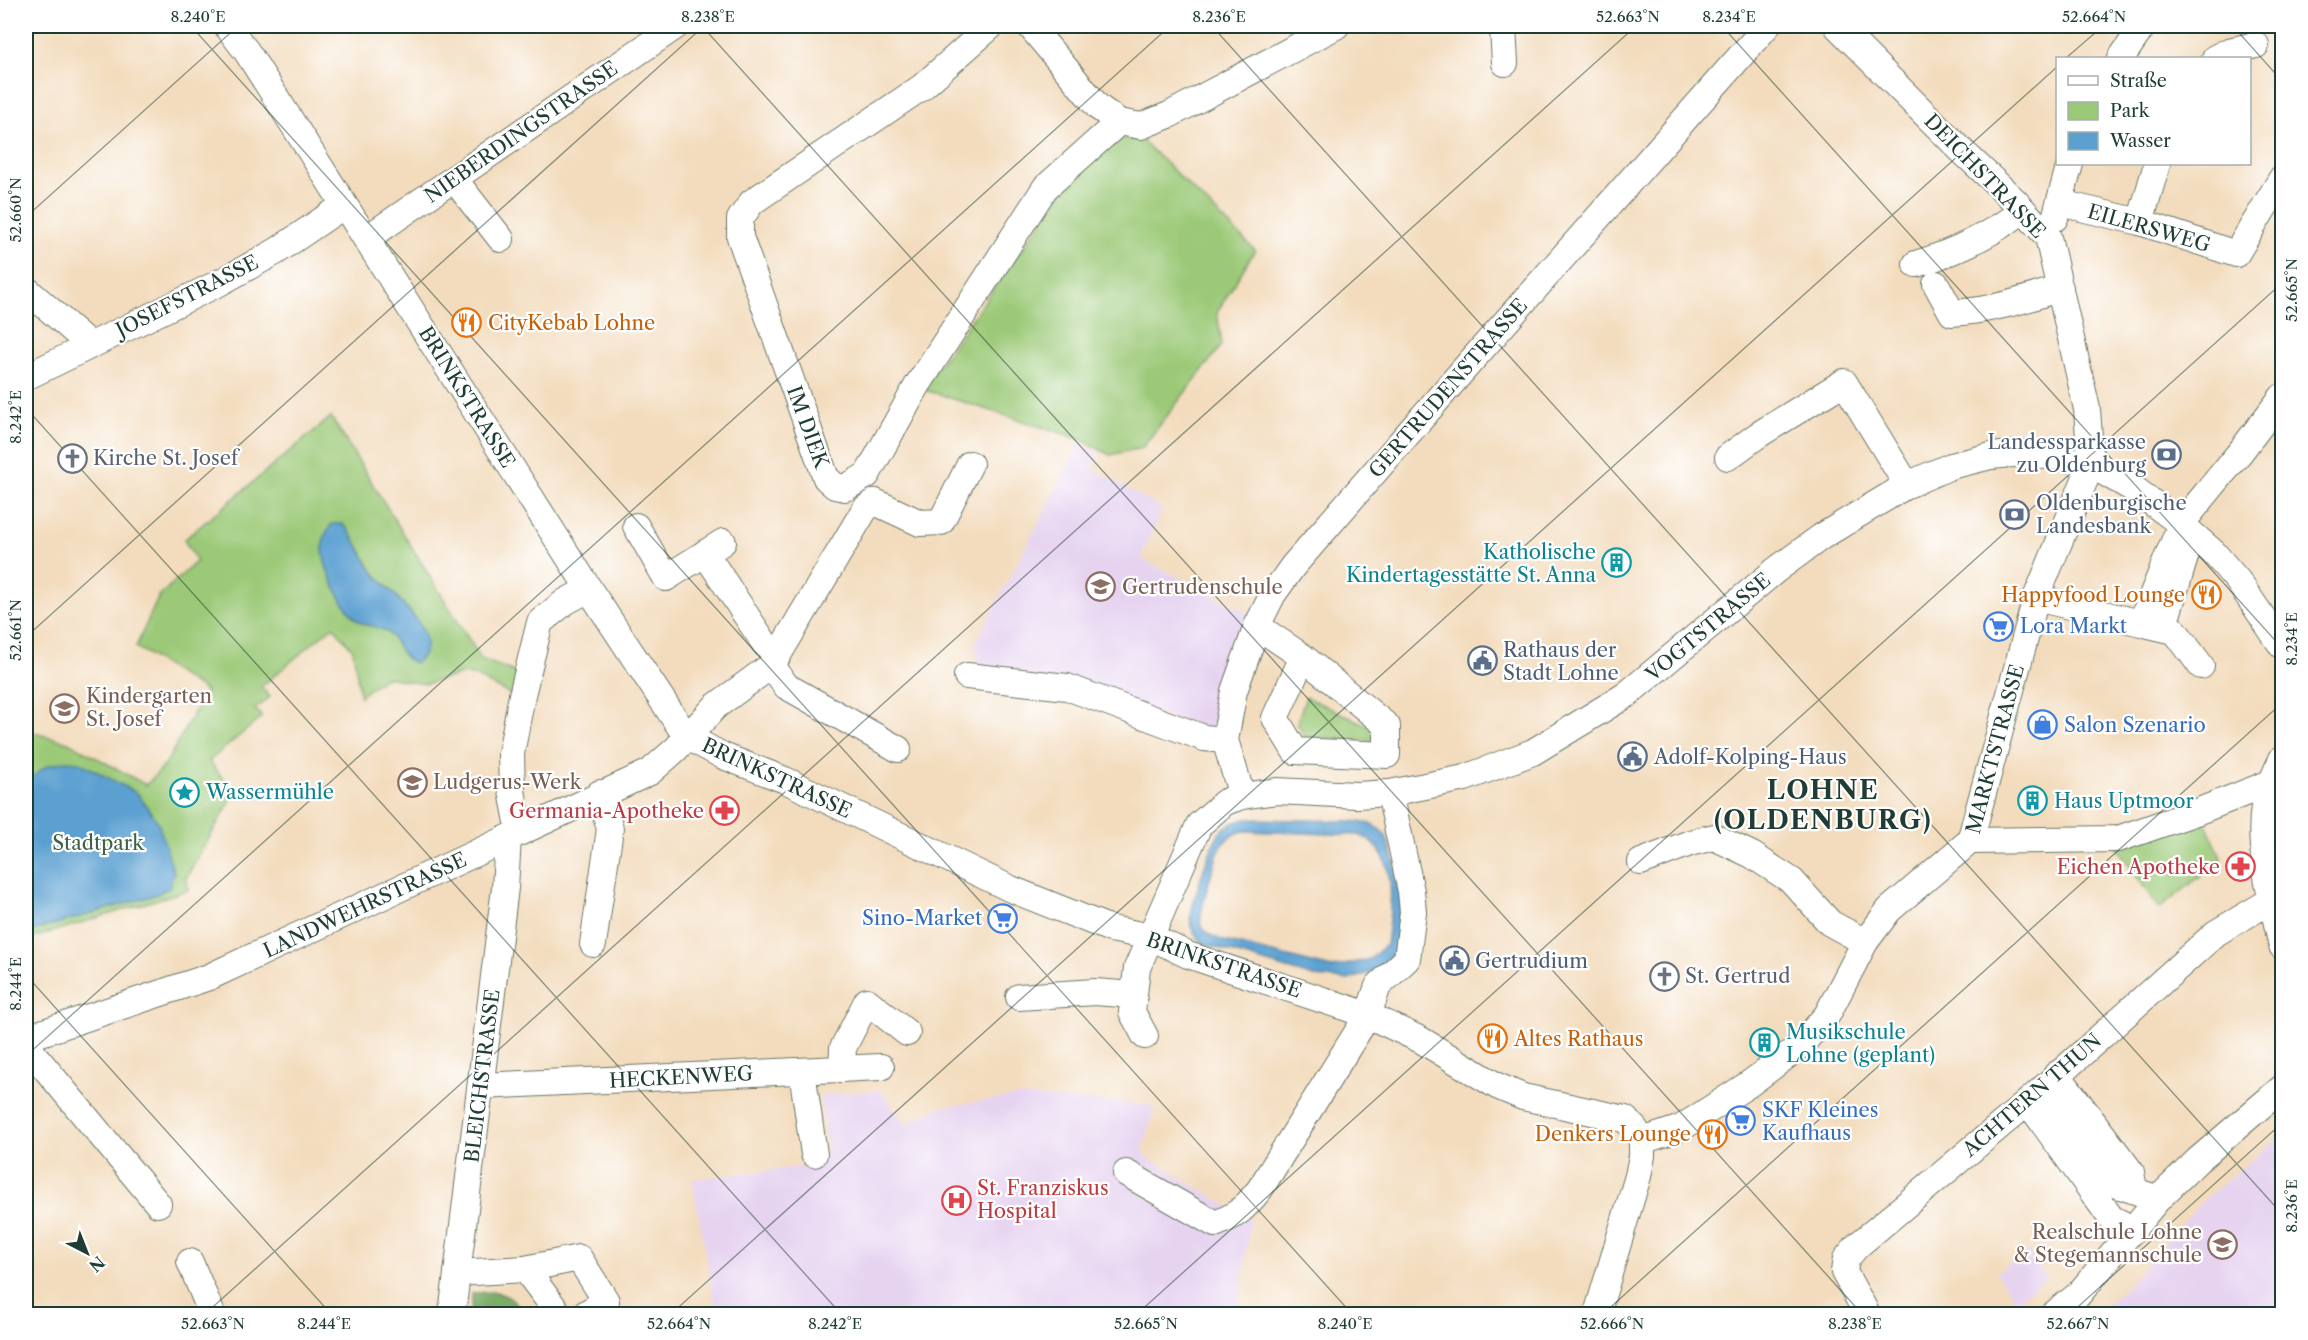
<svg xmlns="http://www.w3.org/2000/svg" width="2308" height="1340" viewBox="0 0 2308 1340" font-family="'Libre Caslon Text',serif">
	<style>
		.built { fill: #e6d3f0 }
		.green { fill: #9bc977; stroke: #5d8356; stroke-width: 1.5 }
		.forest { fill: #7cad68; stroke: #4e754e; stroke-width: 1.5 }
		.water { fill: #5ca0d1; stroke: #3e6e82; stroke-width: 1.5; fill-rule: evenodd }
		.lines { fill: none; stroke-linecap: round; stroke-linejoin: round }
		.minor-casing { stroke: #697564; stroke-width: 28 }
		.minor { stroke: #fff; stroke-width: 26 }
		.ticks { fill: none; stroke: #1f3d34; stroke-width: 1.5; stroke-opacity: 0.45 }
		.labels { text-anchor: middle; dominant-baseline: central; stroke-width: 4.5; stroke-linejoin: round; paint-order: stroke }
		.street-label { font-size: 20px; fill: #1f3d34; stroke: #fff }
		.food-label { font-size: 20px; fill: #c56008; stroke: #fff; text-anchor: start }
		.service-label { font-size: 20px; fill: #4e5e75; stroke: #fff; text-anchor: start }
		.worship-label { font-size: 20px; fill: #5b616d; stroke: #fff; text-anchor: start }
		.culture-label { font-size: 20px; fill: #0d838f; stroke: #fff; text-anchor: start }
		.education-label { font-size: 20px; fill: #785e54; stroke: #fff; text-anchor: start }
		.shop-label { font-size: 20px; fill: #366cbe; stroke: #fff; text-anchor: start }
		.health-label { font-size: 20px; fill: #be3a42; stroke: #fff; text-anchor: end }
		.park-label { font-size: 20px; fill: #3e6045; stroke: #fff }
		.district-label { font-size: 26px; font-weight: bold; letter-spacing: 1.5px; fill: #1f3d34; stroke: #fff }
		.neatline { fill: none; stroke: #1f3d34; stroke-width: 2 }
		.ticks-label { font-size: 15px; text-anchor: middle; fill: #1f3d34 }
	</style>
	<rect width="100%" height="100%" fill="#fff"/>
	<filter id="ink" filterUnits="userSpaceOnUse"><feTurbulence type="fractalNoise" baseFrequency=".0167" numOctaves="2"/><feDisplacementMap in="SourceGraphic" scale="12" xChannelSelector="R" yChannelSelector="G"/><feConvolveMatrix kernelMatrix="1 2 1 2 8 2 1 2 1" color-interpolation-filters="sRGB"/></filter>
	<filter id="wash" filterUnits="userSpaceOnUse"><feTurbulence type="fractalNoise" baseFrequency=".008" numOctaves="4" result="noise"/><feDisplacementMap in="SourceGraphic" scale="24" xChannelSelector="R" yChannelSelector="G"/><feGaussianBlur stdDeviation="1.35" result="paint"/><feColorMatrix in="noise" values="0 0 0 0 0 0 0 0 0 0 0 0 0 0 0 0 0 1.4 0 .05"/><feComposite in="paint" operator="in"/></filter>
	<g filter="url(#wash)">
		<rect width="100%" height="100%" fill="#f3dcbd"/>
		<g class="built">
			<polygon points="1080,443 1099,454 1092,468 1162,509 1141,558 1255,617 1213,729 979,667 975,644"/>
			<polygon points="881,1090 905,1124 940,1107 1018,1096 1150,1105 1154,1110 1143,1147 1145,1156 1251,1220 1237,1314 724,1314 714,1300 692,1179 818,1165 827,1149 820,1095"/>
			<polygon points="2282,1134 2282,1314 2095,1314 2126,1287 2202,1201"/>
			<polygon points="2027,1251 2047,1278 2016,1301 1996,1273"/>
		</g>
		<g class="green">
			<polygon points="1122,139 1141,139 1255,250 1217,312 1222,345 1142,448 1110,455 1080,439 922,389 1061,194 1100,153"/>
			<polygon points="331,417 481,659 517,673 513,696 477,677 463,674 425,684 385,677 360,696 353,650 333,626 261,687 270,697 255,709 262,717 209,761 235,793 186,878 188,890 26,940 26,731 68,742 146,785 165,765 206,691 136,647 159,596 197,561 184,540"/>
			<polygon points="1306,697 1375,729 1374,741 1305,737 1297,723"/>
			<polygon points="2203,817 2222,859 2159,909 2116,846"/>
		</g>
		<polygon class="forest" points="496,1292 511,1298 524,1314 471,1314 472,1293"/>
		<g class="water">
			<path d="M332,524h11c13,13 19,32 30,47 15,21 79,68 42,92 -17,-6 -15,-20 -27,-30 -6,-6 -18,-6 -26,-10 -17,-9 -41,-58 -39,-78 0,-8 4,-14 9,-21z"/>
			<polygon points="66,761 79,762 137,793 158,822 174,873 169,888 155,895 36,930 26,930 26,782 46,766"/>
			<path d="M1247,819l104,2 21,3 13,10 8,21 9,44 -5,51 -19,20 -30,10 -34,-3 -109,-33c-6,-4 -12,-10 -14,-18 -4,-12 20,-81 28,-92 7,-10 18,-13 28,-15zM1243,831l116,4c43,16 31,75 27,110l-16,14 -38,9 -111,-28c-9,-4 -17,-6 -20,-17 -3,-8 15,-67 20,-76 4,-9 13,-13 22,-16z"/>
		</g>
	</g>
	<g filter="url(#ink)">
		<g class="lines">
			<defs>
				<g id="minor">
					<polyline points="227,26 247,52 589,589 686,736 723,756 785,780 1011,889 1111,929 1151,937 1188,955 1368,1015 1421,1040 1497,1086 1523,1097 1625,1119 1635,1129 1642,1141"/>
					<polyline points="991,26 922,87 752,202 740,219 740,237 826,478 835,486 845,488 867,475 917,386 1045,188 1119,122"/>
					<polyline points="1030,26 1098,107 1119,122 1141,126 1169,115 1336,26"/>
					<polyline points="1501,26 1503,28 1505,63"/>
					<polyline points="2121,58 2143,26"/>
					<polyline points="2215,58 2229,51 2256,45"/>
					<polyline points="454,179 501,239"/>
					<polyline points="2060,203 2140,222 2236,254 2282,178"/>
					<polyline points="2055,218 2070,164"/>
					<polyline points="2140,222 2157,164"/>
					<polyline points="366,239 676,26"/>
					<path d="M1916,264c39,-12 75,-29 107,-54"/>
					<path d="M1936,284l16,29c37,-2 73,-13 108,-25"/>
					<polyline points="26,289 90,345"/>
					<polyline points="26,377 219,283 277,251 343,206"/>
					<polyline points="1728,457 1758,435 1844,382 1907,485"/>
					<polyline points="636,526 666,578 723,542"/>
					<polyline points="705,553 765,644 778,655"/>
					<polyline points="2036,598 2141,623 2181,524 2241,451 2282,397"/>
					<polyline points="2165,622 2186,554 2184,542"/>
					<polyline points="2145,624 2175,631 2201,666"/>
					<polyline points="1257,626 1303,657 1387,726 1387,755 1295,751 1275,718 1303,657"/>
					<polyline points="772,665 786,686 898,749"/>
					<polyline points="967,676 1067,687 1204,738 1225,740"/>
					<path d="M2282,759c-7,15 -15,31 -18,48 -7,43 9,97 18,139"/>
					<polyline points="1242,796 1225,740 1234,691 1257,626 1273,594 1293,566 1465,368 1767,26"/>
					<polyline points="520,832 512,791 511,754 522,695 540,622 565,602 589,589"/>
					<polyline points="1970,841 2118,839 2199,811 2270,783"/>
					<polyline points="1641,862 1690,843 1714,837 1752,855 1792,881 1830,923 1865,942"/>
					<polyline points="593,944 610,829 600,793"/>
					<polyline points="1019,997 1095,992 1134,995"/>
					<polyline points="1145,1036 1132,1012 1137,968 1199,825 1225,802 1242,796 1277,791 1357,795 1390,793 1465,778 1533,752 1626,695 1776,570 1821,537 1907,485 1951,466 1991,456 2023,453 2062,458 2091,465 2137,491 2181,524 2214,553 2238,581 2282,646"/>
					<polyline points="26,1038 209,977 650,772 675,750 716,706 772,665 865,509 875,502 920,523 941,522 970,464"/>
					<polyline points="26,1045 158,1204"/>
					<polyline points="842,1069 843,1048 867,1001 907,1033"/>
					<polyline points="802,1071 814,1154"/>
					<polyline points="2057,1074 2131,1172 2134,1190"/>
					<polyline points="481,1086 881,1067"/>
					<polyline points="2045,1087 2115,1184 2158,1199"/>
					<polyline points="2028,1102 2111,1218 2134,1230"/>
					<polyline points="1642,1141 1681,1128 1749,1084 1800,1046 1827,1015 1865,942 1889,910 1970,841 2036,598 2091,465 2087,409 2048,237 2015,201 1964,153 1837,26"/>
					<path d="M1126,1173l89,51c23,-9 29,-15 45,-35l108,-174 10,-29 29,-27 6,-47 -2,-21 -21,-98"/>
					<polyline points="190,1262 212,1314"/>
					<polyline points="525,1269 579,1258 606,1301 585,1314"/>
					<polyline points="457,1273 525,1269 559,1314"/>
					<polyline points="452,1314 505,888 508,838"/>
					<polyline points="1597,1314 1638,1176 1642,1156 1642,1141"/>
					<polyline points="1867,1314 1844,1272 1846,1259 1857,1246 2028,1102 2216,933 2272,900"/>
					<polyline points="2054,1314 2078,1295 2158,1199 2198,1160 2282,1088"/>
				</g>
			</defs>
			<use href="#minor" class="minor-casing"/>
			<use href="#minor" class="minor"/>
		</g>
	</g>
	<path class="ticks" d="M191,26l1161,1288M702,26l1160,1288M1212,26l1070,1188M1722,26l560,622M2233,26l49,55M2066,58l37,-32M26,217l212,-191M26,408l815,906M26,637l678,-611M26,975l305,339M26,1056l1144,-1030M205,1314l1431,-1288M671,1314l1387,-1248M1137,1314l1145,-1031M1603,1314l679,-611M2070,1314l212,-191"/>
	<defs>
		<symbol id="restaurant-ring" viewBox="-11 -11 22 22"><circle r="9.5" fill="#fff" stroke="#e8710a" stroke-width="1.5"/><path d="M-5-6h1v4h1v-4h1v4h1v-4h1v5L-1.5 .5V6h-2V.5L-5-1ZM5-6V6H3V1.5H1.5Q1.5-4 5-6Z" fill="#e8710a"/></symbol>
		<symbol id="bank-ring" viewBox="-11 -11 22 22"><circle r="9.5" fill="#fff" stroke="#5c6f8a" stroke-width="1.5"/><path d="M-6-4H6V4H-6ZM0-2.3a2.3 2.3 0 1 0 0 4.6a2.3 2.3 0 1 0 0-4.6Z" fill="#5c6f8a"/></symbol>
		<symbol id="church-ring" viewBox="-11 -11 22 22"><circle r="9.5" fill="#fff" stroke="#6b7280" stroke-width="1.5"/><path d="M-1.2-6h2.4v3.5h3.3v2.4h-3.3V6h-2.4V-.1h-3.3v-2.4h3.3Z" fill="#6b7280"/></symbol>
		<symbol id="building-ring" viewBox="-11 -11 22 22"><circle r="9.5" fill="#fff" stroke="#0f9aa8" stroke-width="1.5"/><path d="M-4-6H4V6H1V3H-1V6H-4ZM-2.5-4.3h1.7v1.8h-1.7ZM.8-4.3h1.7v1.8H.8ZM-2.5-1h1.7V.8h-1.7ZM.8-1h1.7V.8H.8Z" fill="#0f9aa8"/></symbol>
		<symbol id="school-ring" viewBox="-11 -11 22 22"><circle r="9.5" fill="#fff" stroke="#8d6e63" stroke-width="1.5"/><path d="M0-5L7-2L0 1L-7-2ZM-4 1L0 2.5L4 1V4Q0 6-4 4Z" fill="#8d6e63"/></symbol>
		<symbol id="supermarket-ring" viewBox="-11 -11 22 22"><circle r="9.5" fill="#fff" stroke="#3f7fe0" stroke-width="1.5"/><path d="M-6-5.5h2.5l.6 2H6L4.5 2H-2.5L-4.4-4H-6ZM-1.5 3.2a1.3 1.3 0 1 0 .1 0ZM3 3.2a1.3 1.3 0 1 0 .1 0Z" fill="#3f7fe0"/></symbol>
		<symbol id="civic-ring" viewBox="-11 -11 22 22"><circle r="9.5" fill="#fff" stroke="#5c6f8a" stroke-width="1.5"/><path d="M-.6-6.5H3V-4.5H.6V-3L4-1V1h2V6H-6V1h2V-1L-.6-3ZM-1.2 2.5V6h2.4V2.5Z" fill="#5c6f8a"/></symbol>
		<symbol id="shop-ring" viewBox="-11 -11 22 22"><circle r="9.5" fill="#fff" stroke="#3f7fe0" stroke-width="1.5"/><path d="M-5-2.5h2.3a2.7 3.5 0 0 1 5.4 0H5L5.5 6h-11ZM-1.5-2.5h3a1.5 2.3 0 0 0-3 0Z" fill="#3f7fe0"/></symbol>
		<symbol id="sight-ring" viewBox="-11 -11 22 22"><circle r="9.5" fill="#fff" stroke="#0f9aa8" stroke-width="1.5"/><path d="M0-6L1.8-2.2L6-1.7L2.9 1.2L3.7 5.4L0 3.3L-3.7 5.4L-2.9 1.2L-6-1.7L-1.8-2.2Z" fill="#0f9aa8"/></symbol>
		<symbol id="pharmacy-ring" viewBox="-11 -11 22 22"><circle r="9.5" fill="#fff" stroke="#e0444e" stroke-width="1.5"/><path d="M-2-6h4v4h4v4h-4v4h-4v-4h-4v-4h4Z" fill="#e0444e"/></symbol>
		<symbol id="hospital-ring" viewBox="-11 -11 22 22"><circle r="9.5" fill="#fff" stroke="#e0444e" stroke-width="1.5"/><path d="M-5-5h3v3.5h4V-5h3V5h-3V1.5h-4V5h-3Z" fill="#e0444e"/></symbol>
	</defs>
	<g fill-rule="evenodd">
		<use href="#restaurant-ring" x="450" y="306" width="33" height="33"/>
		<use href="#bank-ring" x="2150" y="438" width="33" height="33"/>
		<use href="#church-ring" x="56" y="442" width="33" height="33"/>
		<use href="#bank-ring" x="1998" y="498" width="33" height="33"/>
		<use href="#building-ring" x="1600" y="546" width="33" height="33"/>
		<use href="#school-ring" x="1084" y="570" width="33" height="33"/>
		<use href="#restaurant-ring" x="2190" y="578" width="33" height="33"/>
		<use href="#supermarket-ring" x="1982" y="610" width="33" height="33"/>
		<use href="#civic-ring" x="1466" y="644" width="33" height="33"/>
		<use href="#school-ring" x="48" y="692" width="33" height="33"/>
		<use href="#shop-ring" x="2026" y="708" width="33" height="33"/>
		<use href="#civic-ring" x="1616" y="740" width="33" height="33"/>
		<use href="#school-ring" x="396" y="766" width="33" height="33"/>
		<use href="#sight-ring" x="168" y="776" width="33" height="33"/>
		<use href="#building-ring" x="2016" y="784" width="33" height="33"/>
		<use href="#pharmacy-ring" x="708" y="794" width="33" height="33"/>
		<use href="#pharmacy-ring" x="2224" y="850" width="33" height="33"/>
		<use href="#supermarket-ring" x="986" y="902" width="33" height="33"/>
		<use href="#civic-ring" x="1438" y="944" width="33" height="33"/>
		<use href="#church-ring" x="1648" y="960" width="33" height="33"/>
		<use href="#restaurant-ring" x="1476" y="1022" width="33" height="33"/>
		<use href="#building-ring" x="1748" y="1026" width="33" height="33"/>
		<use href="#supermarket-ring" x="1724" y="1104" width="33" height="33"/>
		<use href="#restaurant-ring" x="1696" y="1118" width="33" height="33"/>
		<use href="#hospital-ring" x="940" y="1184" width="33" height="33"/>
		<use href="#school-ring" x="2206" y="1228" width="33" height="33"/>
	</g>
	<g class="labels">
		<g class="street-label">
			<text transform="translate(521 132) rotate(-35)">NIEBERDINGSTRASSE</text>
			<text transform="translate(1985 176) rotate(46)">DEICHSTRASSE</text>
			<text transform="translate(2149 228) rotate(16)">EILERSWEG</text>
			<text transform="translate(187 296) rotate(-27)">JOSEFSTRASSE</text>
			<text transform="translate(1448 388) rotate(-49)">GERTRUDENSTRASSE</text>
			<text transform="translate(467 397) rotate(58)">BRINKSTRASSE</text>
			<text transform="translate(808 427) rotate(70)">IM DIEK</text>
			<text transform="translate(1708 627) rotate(-40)">VOGTSTRASSE</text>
			<text transform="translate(1995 749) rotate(-75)">MARKTSTRASSE</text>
			<text transform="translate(777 778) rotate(25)">BRINKSTRASSE</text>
			<text transform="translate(365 905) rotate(-25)">LANDWEHRSTRASSE</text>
			<text transform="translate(1224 965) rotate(19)">BRINKSTRASSE</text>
			<text transform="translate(482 1076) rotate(-83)">BLEICHSTRASSE</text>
			<text transform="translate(681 1077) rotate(-3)">HECKENWEG</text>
			<text transform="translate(2032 1095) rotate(-41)">ACHTERN THUN</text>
		</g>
		<g class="food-label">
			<text x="488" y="323">CityKebab Lohne</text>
			<text x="2185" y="595" text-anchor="end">Happyfood Lounge</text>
			<text x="1514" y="1039">Altes Rathaus</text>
			<text x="1691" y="1134" text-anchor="end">Denkers Lounge</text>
		</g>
		<g class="service-label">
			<text x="2146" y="442" text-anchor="end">Landessparkasse<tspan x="2146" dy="23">zu Oldenburg</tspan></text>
			<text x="2036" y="503">Oldenburgische<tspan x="2036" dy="23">Landesbank</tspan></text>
			<text x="1503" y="650">Rathaus der<tspan x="1503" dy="23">Stadt Lohne</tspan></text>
			<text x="1654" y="757">Adolf-Kolping-Haus</text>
			<text x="1475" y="961">Gertrudium</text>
		</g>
		<g class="worship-label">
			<text x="93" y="458">Kirche St. Josef</text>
			<text x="1685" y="976">St. Gertrud</text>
		</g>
		<g class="culture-label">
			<text x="1596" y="552" text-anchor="end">Katholische<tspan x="1596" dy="23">Kindertagesstätte St. Anna</tspan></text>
			<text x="206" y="792">Wassermühle</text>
			<text x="2054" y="801">Haus Uptmoor</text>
			<text x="1786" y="1032">Musikschule<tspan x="1786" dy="23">Lohne (geplant)</tspan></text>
		</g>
		<g class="education-label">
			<text x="1122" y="587">Gertrudenschule</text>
			<text x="86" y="696">Kindergarten<tspan x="86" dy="23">St. Josef</tspan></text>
			<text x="433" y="782">Ludgerus-Werk</text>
			<text x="2202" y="1232" text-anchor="end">Realschule Lohne<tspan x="2202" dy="23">&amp; Stegemannschule</tspan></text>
		</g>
		<g class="shop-label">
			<text x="2020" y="626">Lora Markt</text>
			<text x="2064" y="725">Salon Szenario</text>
			<text x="982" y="918" text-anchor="end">Sino-Market</text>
			<text x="1762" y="1110">SKF Kleines<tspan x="1762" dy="23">Kaufhaus</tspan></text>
		</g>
		<g class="health-label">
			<text x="704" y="811">Germania-Apotheke</text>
			<text x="2220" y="867">Eichen Apotheke</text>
			<text x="977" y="1188" text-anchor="start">St. Franziskus<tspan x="977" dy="23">Hospital</tspan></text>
		</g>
		<g class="park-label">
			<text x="98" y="843">Stadtpark</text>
		</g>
		<g class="district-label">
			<text x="1823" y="790">LOHNE<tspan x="1823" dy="30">(OLDENBURG)</tspan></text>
		</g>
	</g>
	<rect width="2308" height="1340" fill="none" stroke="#fff" stroke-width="66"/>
	<rect x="2056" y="57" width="195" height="108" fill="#ffffff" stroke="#a5b1ae" stroke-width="1.5"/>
	<rect x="2068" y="76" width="30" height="9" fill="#ffffff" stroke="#a5b1ae" stroke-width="1.5"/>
	<text x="2110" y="87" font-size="18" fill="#1f3d34">Straße</text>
	<rect x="2068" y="102" width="30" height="18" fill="#9bc977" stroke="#a5b1ae" stroke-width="1.5"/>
	<text x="2110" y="117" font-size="18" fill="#1f3d34">Park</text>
	<rect x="2068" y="132" width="30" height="18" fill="#5ca0d1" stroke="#a5b1ae" stroke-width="1.5"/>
	<text x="2110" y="147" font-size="18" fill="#1f3d34">Wasser</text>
	<g transform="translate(87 1253) rotate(138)" stroke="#ffffff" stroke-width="4.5" paint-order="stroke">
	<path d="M0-4.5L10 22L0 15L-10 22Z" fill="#1f3d34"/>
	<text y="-9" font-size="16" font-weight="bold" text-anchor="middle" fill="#1f3d34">N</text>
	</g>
	<rect x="33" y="33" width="2242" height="1274" class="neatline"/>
	<g class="ticks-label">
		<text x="198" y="22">8.240°E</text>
		<text x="708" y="22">8.238°E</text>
		<text x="1219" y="22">8.236°E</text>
		<text x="1628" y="22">52.663°N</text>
		<text x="1729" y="22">8.234°E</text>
		<text x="2094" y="22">52.664°N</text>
		<text transform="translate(16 210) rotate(-90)" y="5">52.660°N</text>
		<text transform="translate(2292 290) rotate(-90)" y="5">52.665°N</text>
		<text transform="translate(16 417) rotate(-90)" y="5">8.242°E</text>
		<text transform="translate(16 630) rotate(-90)" y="5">52.661°N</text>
		<text transform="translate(2292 639) rotate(-90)" y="5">8.234°E</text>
		<text transform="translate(16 984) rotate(-90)" y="5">8.244°E</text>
		<text transform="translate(2292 1206) rotate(-90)" y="5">8.236°E</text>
		<text x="213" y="1329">52.663°N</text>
		<text x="324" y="1329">8.244°E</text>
		<text x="679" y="1329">52.664°N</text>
		<text x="835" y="1329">8.242°E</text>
		<text x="1146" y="1329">52.665°N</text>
		<text x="1345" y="1329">8.240°E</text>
		<text x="1612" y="1329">52.666°N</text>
		<text x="1855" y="1329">8.238°E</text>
		<text x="2078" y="1329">52.667°N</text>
	</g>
</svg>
